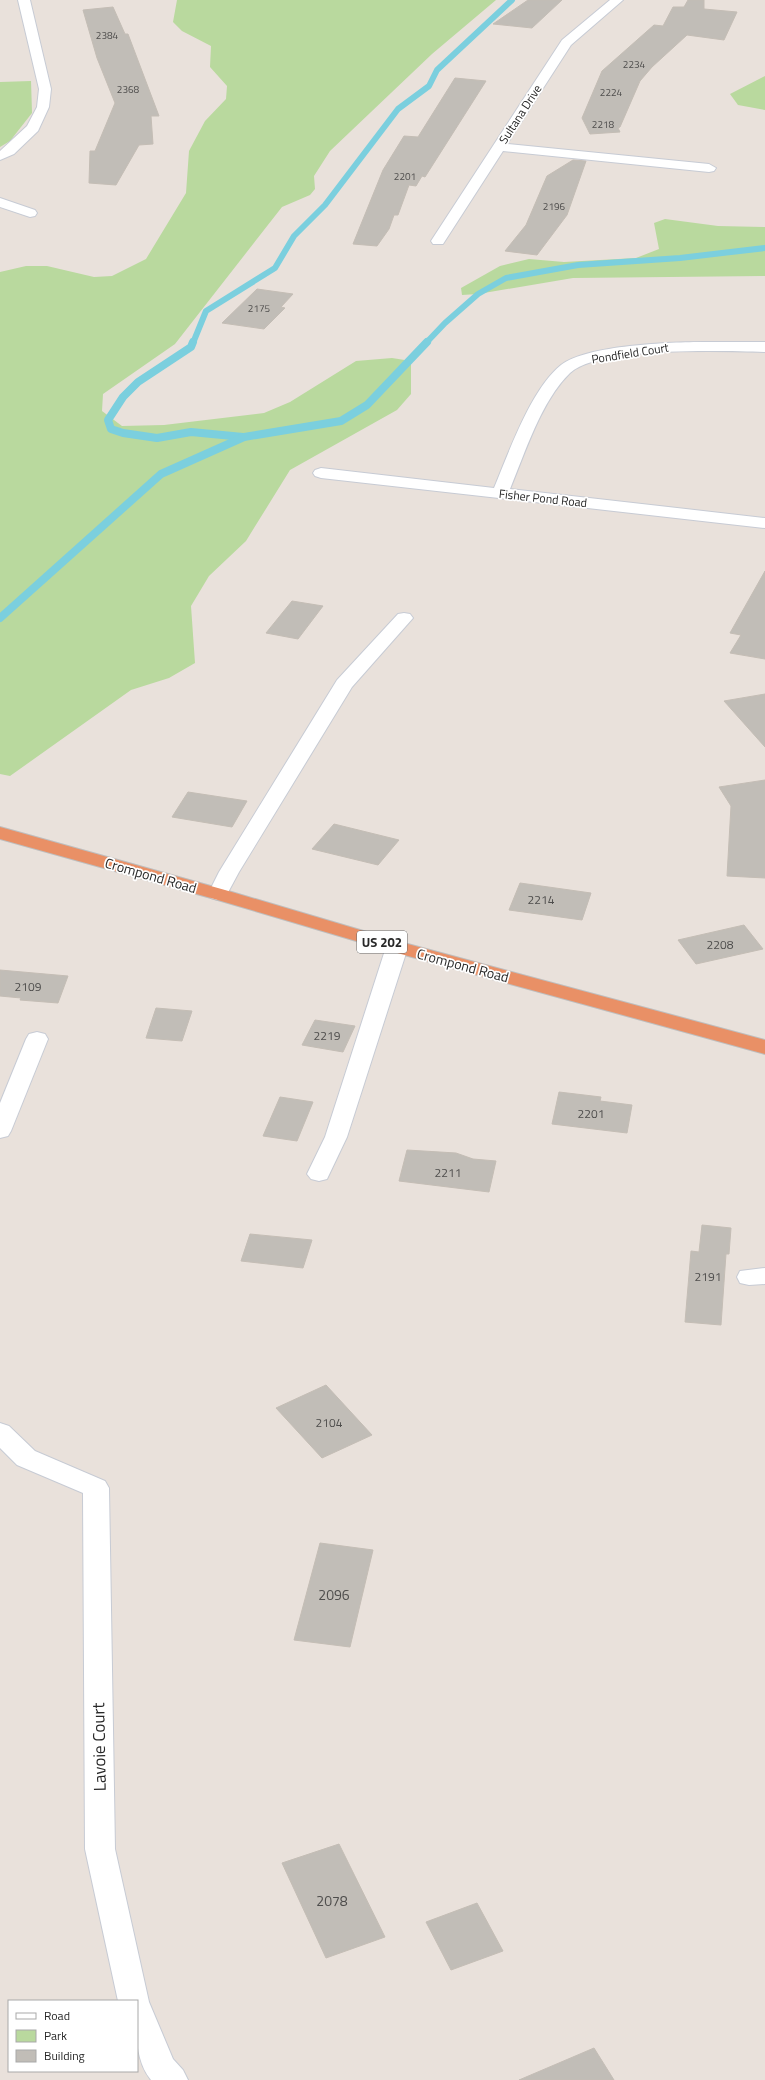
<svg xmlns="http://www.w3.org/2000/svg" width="765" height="2080" viewBox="0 0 765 2080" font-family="'Titillium Web',sans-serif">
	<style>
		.green { fill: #b9d99e }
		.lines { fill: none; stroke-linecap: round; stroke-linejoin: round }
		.stream-far1 { stroke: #7bcfde; stroke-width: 6 }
		.stream { stroke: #7bcfde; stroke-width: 8 }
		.building { fill: #c1bdb7; stroke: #c4bdb5 }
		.minor-casing { stroke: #c7cbd4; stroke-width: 2 }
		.highway-casing { stroke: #bebebe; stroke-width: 2 }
		.minor { fill: #fff; fill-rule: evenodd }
		.highway { fill: #e99066; fill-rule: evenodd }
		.labels { text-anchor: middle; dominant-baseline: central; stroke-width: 3.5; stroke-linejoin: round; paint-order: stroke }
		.far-number-label { font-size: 10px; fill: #4e4d4c }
		.far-street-label { font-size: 12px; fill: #282828; stroke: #fff }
		.number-label { font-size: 12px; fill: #4e4d4c }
		.shield { fill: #fff; stroke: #686868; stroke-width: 1 }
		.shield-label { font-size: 13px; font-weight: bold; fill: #282828 }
		.street-label { font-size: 14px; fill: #282828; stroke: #fff }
		.near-number-label { font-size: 14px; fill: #4e4d4c }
		.near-street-label { font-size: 17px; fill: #282828; stroke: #fff }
	</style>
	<rect width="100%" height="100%" fill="#e9e1db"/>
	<g class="green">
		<polygon points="177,0 496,0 432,54 330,151 314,176 315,189 310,195 282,207 175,344 103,394 102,411 122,426 164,425 264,413 290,402 356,361 392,358 411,361 411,394 397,410 290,470 246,541 209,576 191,606 195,663 169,678 131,690 10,776 0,774 0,272 26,266 47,266 94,277 112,276 146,259 186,193 189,151 205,121 226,99 227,86 210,67 211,46 182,31 173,22"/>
		<polygon points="765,76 765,110 738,105 730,94"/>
		<polygon points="31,81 32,113 10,141 0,147 0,82"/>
		<polygon points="665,219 718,226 765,227 765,276 573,278 478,294 462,295 461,288 500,266 529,259 564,262 636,258 659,249 654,223"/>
	</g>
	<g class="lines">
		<g class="stream-far1">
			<polyline points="193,343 206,311 275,268 294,236 325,205 398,109 429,86 437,70 512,0"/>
			<polyline points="426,343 445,323 478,294 506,278 578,265 680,258 765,248"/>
		</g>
		<g class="stream">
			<polyline points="193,342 191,347 138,382 123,397 108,420 111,429 123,433 157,438 191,432 243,437"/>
			<polyline points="0,618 161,474 244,437 341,421 367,405 427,342"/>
		</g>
	</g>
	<g class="building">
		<polygon points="528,0 562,0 532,28 493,24"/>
		<polygon points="688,0 704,0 704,9 737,12 724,40 687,35 652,67 640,81 620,127 618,128 620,132 590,134 582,118 602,71 654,25 663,26 673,7 684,7"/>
		<polygon points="113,7 125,34 128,34 159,116 151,116 153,144 139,145 116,185 89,183 90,151 95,151 115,103 97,58 83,10"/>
		<polygon points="455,78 486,81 425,177 422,176 416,186 409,185 398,215 394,215 389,229 377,246 353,244 383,170 404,136 418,137"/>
		<polygon points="573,160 586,161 567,215 537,255 505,251 526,225 547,176"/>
		<polygon points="257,289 293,294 281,307 285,308 264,329 222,323"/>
		<polygon points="765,571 765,659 730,653 741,635 730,633"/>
		<polygon points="292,601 323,606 298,639 266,633"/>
		<polygon points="765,694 765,747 724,701"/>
		<polygon points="765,780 765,878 727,876 731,806 719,787"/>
		<polygon points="188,792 247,801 232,827 172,817"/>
		<polygon points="334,824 399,840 378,865 312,849"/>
		<polygon points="520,883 591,893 582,920 509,910"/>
		<polygon points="744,925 763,949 696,964 678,940"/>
		<polygon points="0,970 68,976 58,1003 20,1000 21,998 0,996"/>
		<polygon points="156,1008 192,1011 182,1041 146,1038"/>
		<polygon points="315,1020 355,1026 343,1052 302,1045"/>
		<polygon points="559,1092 601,1097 600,1101 632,1105 627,1133 552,1124"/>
		<polygon points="280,1097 313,1102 297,1141 263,1136"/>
		<polygon points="407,1150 456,1153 473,1159 496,1161 489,1192 399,1181"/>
		<polygon points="702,1225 731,1228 729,1254 726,1254 721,1325 685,1322 691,1251 699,1252"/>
		<polygon points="250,1234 312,1240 303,1268 241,1261"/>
		<polygon points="326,1385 372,1435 322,1458 276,1408"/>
		<polygon points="320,1543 373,1550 350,1647 294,1640"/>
		<polygon points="339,1844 385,1937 326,1958 282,1863"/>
		<polygon points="477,1903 503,1951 451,1970 426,1922"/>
		<polygon points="594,2048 614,2080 519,2080"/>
	</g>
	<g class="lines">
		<defs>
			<g id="minor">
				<polygon points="18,0 30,0 51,89 49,107 38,131 14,154 0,160 0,151 27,126 37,107 39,89"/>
				<polygon points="610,0 623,0 571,45 507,144 709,164 716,168 714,171 709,172 503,151 443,244 433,244 431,241 562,40"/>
				<polygon points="0,198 35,210 37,213 35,216 30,217 0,207"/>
				<path d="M704,342h61v10c-40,-1 -166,-6 -195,21 -29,28 -45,80 -60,116l255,29v10l-444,-50 -6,-2 -2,-3 2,-3 6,-2 173,20c15,-36 37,-99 67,-123 26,-20 110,-23 143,-23z"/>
				<polygon points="404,613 410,614 413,618 352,687 239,872 225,898 218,900 211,898 208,894 219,872 337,680 398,614"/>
				<polygon points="397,941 404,943 408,947 347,1137 327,1179 319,1181 311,1179 307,1174 325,1137 386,947 390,943"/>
				<polygon points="37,1032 45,1034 48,1039 11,1131 8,1136 0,1138 0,1103 26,1039 29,1034"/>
				<polygon points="765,1268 765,1284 749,1285 740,1283 737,1277 740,1271"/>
				<path d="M0,1423l9,3 26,25 70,30 4,7 6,361 34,153 24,57 10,11 5,10h-37c-18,-22 -14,-53 -14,-79h-19l-33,-152 -2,-356 -66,-28 -17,-17z"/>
			</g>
			<polygon id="highway" points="0,827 225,890 404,943 765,1040 765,1054 390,951 211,898 0,839"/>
		</defs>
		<use href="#minor" class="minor-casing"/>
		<use href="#highway" class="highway-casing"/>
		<use href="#minor" class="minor"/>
		<use href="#highway" class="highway"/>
	</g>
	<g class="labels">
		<g class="far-number-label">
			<text x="107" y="35">2384</text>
			<text x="634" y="64">2234</text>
			<text x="128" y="89">2368</text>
			<text x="611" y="92">2224</text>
			<text x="603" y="124">2218</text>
			<text x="405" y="176">2201</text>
			<text x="554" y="206">2196</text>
			<text x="259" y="308">2175</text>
		</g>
		<g class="far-street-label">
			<text transform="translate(520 114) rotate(-57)">Sultana Drive</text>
			<text transform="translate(630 353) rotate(-9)">Pondfield Court</text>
			<text transform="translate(543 498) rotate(6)">Fisher Pond Road</text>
		</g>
		<g class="number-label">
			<text x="541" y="899">2214</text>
			<text x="720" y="944">2208</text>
			<text x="28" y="986">2109</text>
			<text x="327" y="1035">2219</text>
			<text x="591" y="1113">2201</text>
			<text x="448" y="1172">2211</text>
			<text x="708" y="1276">2191</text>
			<text x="329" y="1422">2104</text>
		</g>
		<rect class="shield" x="357" y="931" width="50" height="22" rx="3"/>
		<g class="shield-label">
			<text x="382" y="942">US 202</text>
		</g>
		<g class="street-label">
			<text transform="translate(151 875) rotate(16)">Crompond Road</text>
			<text transform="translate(463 965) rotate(15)">Crompond Road</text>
		</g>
		<g class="near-number-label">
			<text x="334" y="1594">2096</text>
			<text x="332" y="1900">2078</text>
		</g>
		<g class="near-street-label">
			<text transform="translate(99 1747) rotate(-91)">Lavoie Court</text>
		</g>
	</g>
	<rect x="8" y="2000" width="130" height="72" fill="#ffffff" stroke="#a9a9a9"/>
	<rect x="16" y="2013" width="20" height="6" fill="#ffffff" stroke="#a9a9a9"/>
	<text x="44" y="2020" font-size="12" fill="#282828">Road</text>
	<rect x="16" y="2030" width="20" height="12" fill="#b9d99e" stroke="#a9a9a9"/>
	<text x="44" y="2040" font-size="12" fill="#282828">Park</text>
	<rect x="16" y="2050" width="20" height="12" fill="#c1bdb7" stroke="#a9a9a9"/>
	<text x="44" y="2060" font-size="12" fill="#282828">Building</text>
</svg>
